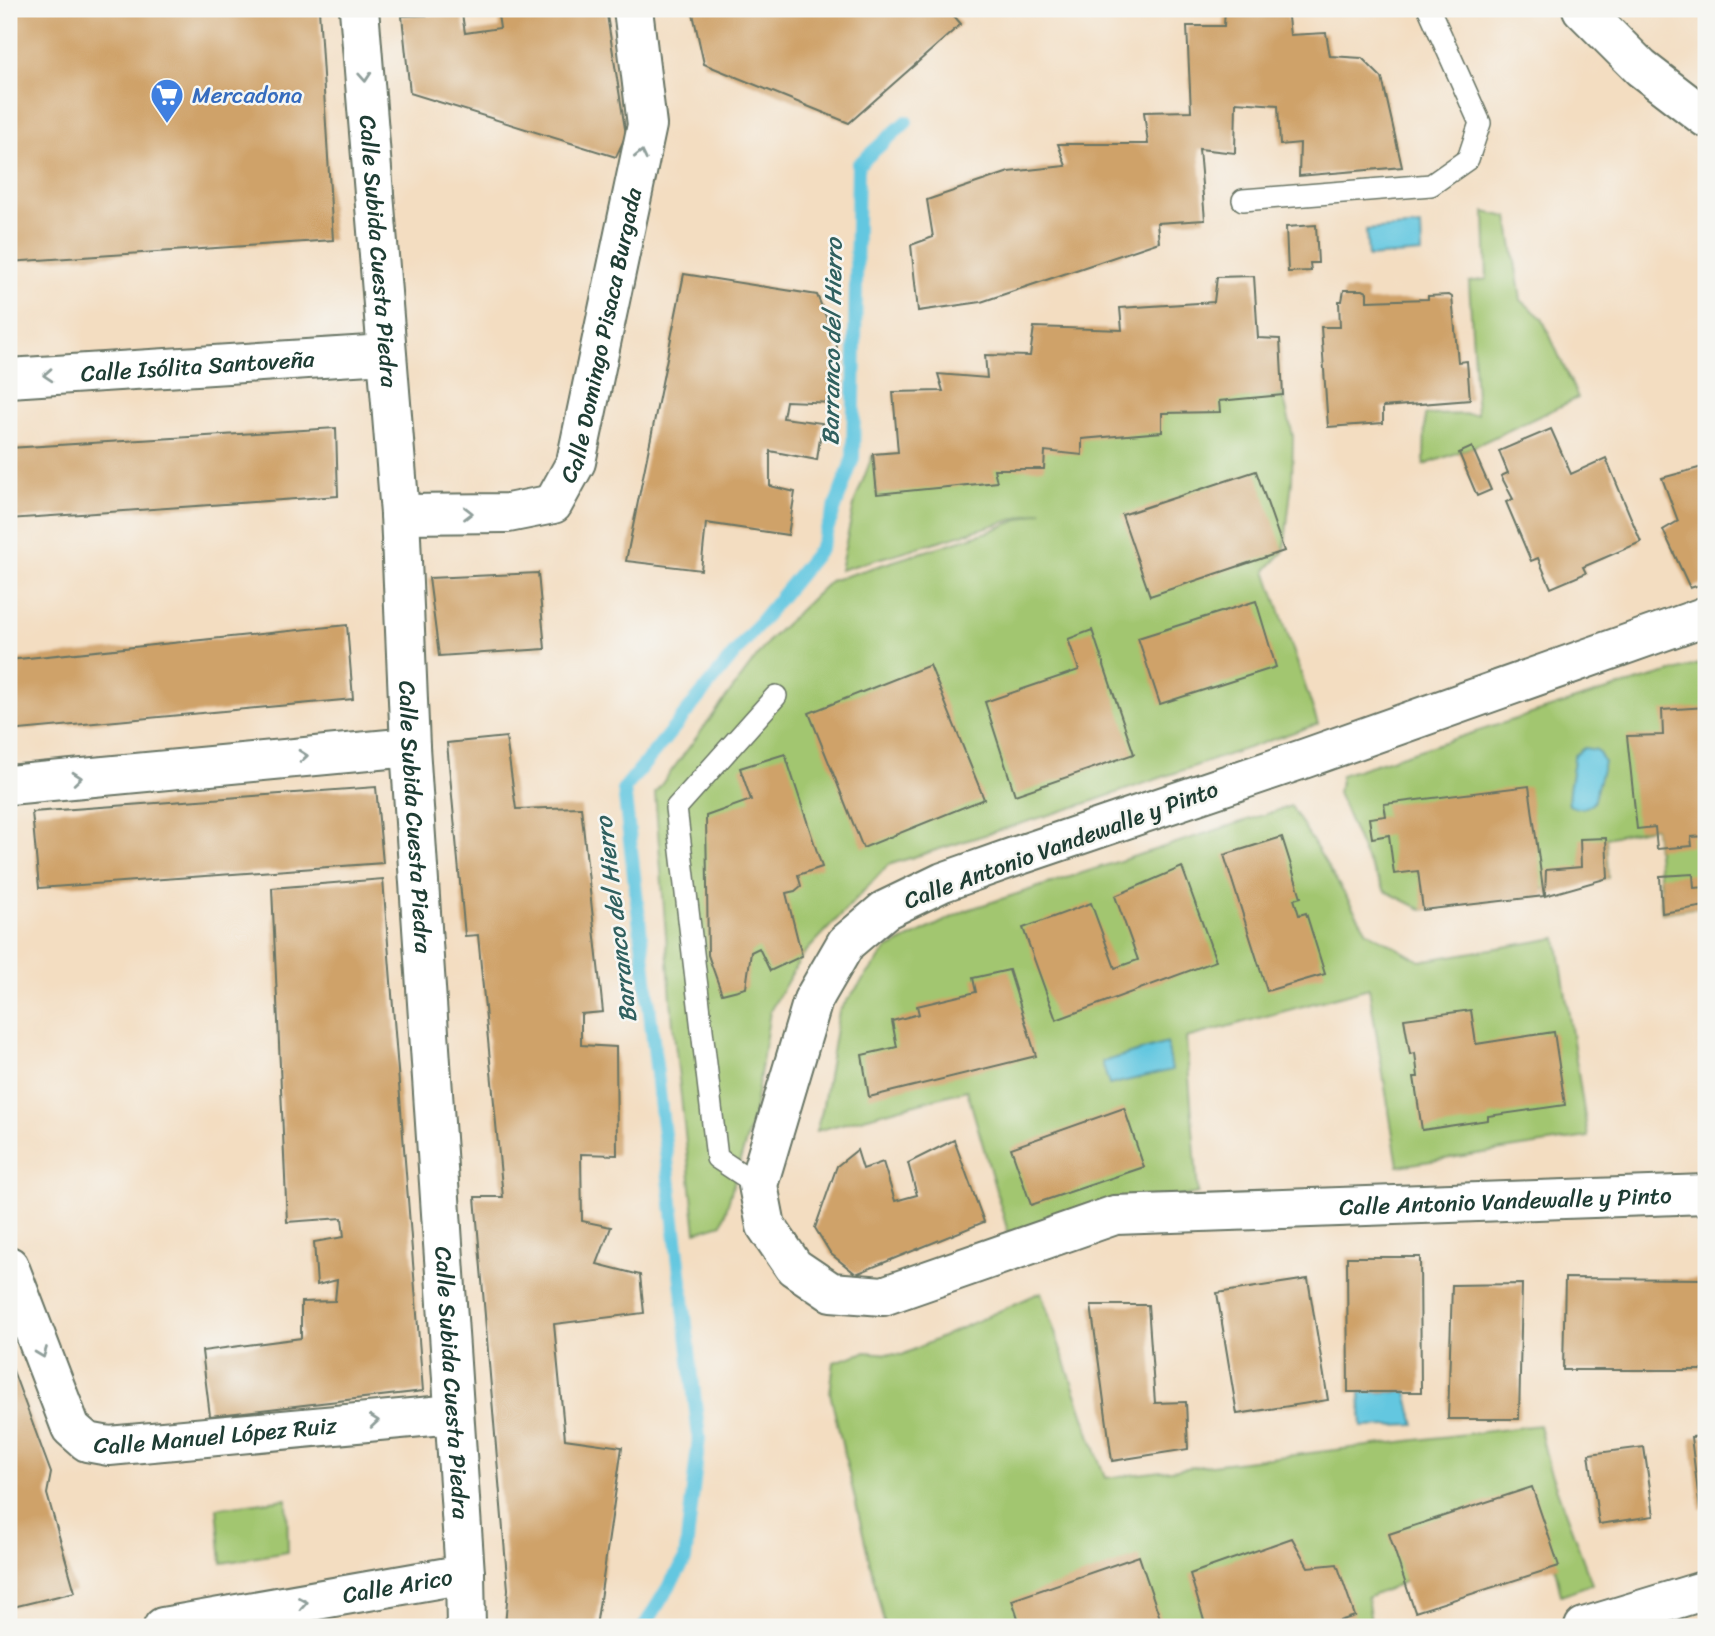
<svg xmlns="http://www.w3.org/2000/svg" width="1715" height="1636" viewBox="0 0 1715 1636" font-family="Sriracha,sans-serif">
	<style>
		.green { fill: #a2c670; stroke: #608252; stroke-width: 2 }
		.water { fill: #63c7e0; stroke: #41828a; stroke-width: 2 }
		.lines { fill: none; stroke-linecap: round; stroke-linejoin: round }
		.stream { stroke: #63c7e0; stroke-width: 14 }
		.building { fill: #cfa269 }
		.service-casing { stroke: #697565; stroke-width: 24 }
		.minor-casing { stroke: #697565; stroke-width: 42 }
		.secondary-casing { stroke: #697565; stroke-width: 42 }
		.service { stroke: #fff; stroke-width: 21 }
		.minor { stroke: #fff; stroke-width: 38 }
		.secondary { stroke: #fff; stroke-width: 38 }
		.oneway { stroke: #8f9e9a }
		.labels { text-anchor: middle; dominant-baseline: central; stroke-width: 5; stroke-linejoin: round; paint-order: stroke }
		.shop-label { font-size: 23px; fill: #366cbe; stroke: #f6f6f2; text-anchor: start }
		.street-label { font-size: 23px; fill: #1f3d34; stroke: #f6f6f2 }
		.water-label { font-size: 24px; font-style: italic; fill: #30605f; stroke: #f6f6f2 }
	</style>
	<rect width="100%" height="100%" fill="#f6f6f2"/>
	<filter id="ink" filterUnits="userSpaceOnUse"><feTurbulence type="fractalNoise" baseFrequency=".0143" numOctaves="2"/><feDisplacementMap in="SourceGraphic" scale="14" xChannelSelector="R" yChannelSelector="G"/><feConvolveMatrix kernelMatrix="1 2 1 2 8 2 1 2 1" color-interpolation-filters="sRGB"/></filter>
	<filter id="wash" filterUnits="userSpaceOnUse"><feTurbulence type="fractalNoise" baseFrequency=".00686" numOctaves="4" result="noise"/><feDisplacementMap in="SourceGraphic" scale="28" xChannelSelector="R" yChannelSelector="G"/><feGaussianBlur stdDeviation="1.57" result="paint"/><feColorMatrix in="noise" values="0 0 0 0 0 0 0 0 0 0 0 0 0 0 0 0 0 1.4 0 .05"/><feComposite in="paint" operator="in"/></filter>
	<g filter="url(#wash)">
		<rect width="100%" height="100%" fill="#f3ddc1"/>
		<g class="green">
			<polygon points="1485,212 1508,217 1521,300 1542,318 1578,398 1473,447 1424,465 1425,415 1477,414 1469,282 1487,279"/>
			<polygon points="1283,395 1293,436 1292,481 1284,551 1266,570 1318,724 1084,804 888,865 802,956 770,1011 754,1113 722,1224 696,1232 673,1025 655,793 770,639 830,581 987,532 1042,511 840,570 855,501 873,454 877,494 1121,405"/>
			<polygon points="1706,662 1706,906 1662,913 1655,827 1606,838 1608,878 1423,910 1385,891 1365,857 1338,793 1341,775 1594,694"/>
			<polygon points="1291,806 1367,931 1420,961 1557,938 1588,1137 1398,1166 1369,988 1186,1038 1198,1193 1010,1239 967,1090 816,1131 822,1111 839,1011 887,949 967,910"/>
			<polygon points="1041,1292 1105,1478 1539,1425 1549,1468 1592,1584 1561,1595 1549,1540 1404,1582 1367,1598 1372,1627 885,1627 830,1393 834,1362 866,1352 902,1355"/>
			<polygon points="287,1499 288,1552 222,1563 217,1508"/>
		</g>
		<g class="water">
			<polygon points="1421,226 1422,253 1368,257 1366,230"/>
			<path d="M1584,748l13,2 7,12 -11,41c-8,6 -15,7 -24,2 -3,-13 5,-34 5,-49z"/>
			<polygon points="1167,1043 1172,1070 1109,1085 1102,1062"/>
			<polygon points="1360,1392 1407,1392 1415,1425 1362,1427"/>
		</g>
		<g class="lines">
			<polyline class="stream" points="644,1627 685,1560 699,1437 624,789 820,549 853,458 858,165 906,122"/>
		</g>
		<g id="blocks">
			<g class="building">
				<polygon points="9,9 319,9 333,240 9,262"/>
				<polygon points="497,9 606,9 626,135 616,157 410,93 402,16 462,14 465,33 500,28"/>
				<polygon points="692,9 948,9 961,24 849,123 704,64"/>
				<polygon points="1225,9 1287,9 1290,35 1326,33 1330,56 1362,58 1382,78 1402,167 1299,176 1300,143 1280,145 1278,105 1236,102 1235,153 1199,149 1205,220 1157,223 1159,242 981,302 918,311 911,245 933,237 927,200 1009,172 1066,166 1058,144 1148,144 1144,112 1191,111 1187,26 1224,26"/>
				<polygon points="1316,225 1318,263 1310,263 1311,271 1288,272 1286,227"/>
				<polygon points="684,274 817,295 837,343 835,403 786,401 783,418 822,423 817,460 770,451 770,486 795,492 788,535 706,523 701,570 626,561"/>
				<polygon points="1254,276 1258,338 1280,339 1283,395 1219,401 1220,412 1162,413 1162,432 1082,439 1082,455 1045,451 1044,469 994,469 997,482 877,494 873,454 898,452 893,392 943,391 938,374 987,378 985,355 1030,356 1034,327 1122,330 1120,308 1214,302 1217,277"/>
				<polygon points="1344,290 1363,290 1367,292 1367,301 1428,299 1428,296 1449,295 1452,297 1458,362 1467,361 1470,400 1383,407 1383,423 1328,427 1321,327 1340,327 1339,301 1342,301"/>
				<polygon points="336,428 338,496 9,519 9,448"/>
				<polygon points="1551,429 1571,474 1606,458 1641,542 1583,567 1586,573 1551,588 1538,558 1531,561 1506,502 1513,499 1501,476 1508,473 1499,451"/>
				<polygon points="1472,447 1491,490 1477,496 1459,453"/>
				<polygon points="1706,466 1706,583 1690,588 1663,530 1678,521 1662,478"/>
				<polygon points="1256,471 1284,551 1150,596 1122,515"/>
				<polygon points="538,573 545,649 439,656 429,578"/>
				<polygon points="1256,601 1276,667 1160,704 1138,638"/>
				<polygon points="347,625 353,699 9,731 9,660"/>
				<polygon points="1092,630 1134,754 1015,795 985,702 1079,670 1068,639"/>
				<polygon points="930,665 984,799 863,848 809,713"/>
				<polygon points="1706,707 1706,836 1691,837 1692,846 1657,849 1655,827 1637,829 1627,736 1663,735 1662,710"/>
				<polygon points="506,737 516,809 581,807 603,1012 581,1014 581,1045 616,1047 617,1155 581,1154 582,1221 611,1227 597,1264 640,1275 644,1313 554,1324 565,1439 622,1447 596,1627 505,1627 508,1589 475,1197 503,1197 478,935 465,936 447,743"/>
				<polygon points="785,754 822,867 798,875 801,886 795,891 786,893 802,956 770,971 759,948 751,952 746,988 722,994 708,955 706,816 751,800 740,768"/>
				<polygon points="1529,786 1544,896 1423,910 1418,871 1394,874 1389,835 1372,838 1369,818 1386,816 1384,804"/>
				<polygon points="376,787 383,863 39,888 32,812"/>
				<polygon points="1282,837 1301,897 1294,899 1299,915 1306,913 1325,974 1267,991 1224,855"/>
				<polygon points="1606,838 1608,878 1545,896 1546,870 1581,867 1580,839"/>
				<polygon points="1182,867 1216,961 1056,1020 1023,928 1091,903 1115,968 1138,960 1115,896"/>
				<polygon points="1693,874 1694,888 1706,887 1706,906 1662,913 1660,876"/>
				<polygon points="383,879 423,1391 210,1416 202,1351 301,1338 301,1302 335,1301 337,1280 317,1285 314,1242 344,1237 342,1218 287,1222 272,888"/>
				<polygon points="1009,970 1036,1056 869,1097 862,1055 897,1047 892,1021 919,1014 917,1006 976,992 973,978"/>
				<polygon points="1471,1010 1476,1044 1554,1032 1565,1105 1488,1116 1488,1120 1422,1130 1414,1077 1418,1077 1415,1053 1410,1054 1404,1019"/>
				<polygon points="1124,1108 1144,1167 1031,1205 1011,1148"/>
				<polygon points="954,1140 984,1222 856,1274 831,1254 815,1228 837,1166 857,1150 863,1169 883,1162 895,1201 917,1195 908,1163"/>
				<polygon points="1347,1257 1420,1257 1421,1392 1348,1392"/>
				<polygon points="1565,1278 1706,1279 1706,1370 1563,1370"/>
				<polygon points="1308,1279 1328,1400 1237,1414 1217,1293"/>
				<polygon points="1522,1284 1519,1419 1448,1419 1452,1285"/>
				<polygon points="1091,1305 1148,1305 1155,1403 1186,1402 1188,1449 1112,1461"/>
				<polygon points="9,1360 51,1473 47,1494 75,1592 9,1608"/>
				<polygon points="1706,1436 1706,1508 1700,1509 1691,1437"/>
				<polygon points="1644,1447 1654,1516 1599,1524 1589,1454"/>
				<polygon points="1532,1487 1559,1566 1415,1612 1389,1534"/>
				<polygon points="1292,1538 1308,1567 1337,1564 1355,1616 1320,1627 1206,1627 1190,1574"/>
				<polygon points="1139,1556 1163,1627 1021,1627 1012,1600"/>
			</g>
		</g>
	</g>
	<g filter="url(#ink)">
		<use href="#blocks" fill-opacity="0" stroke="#697565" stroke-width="2"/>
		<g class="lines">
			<defs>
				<g id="service">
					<polyline points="1243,200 1431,185 1468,159 1480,123 1429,9"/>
					<polyline points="758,1185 717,1158 676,808 776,696"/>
				</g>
				<g id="minor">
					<path id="s1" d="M359,9l41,505 10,233 55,827 1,53"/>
					<path id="s2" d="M9,378l376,-24"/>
					<path id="s3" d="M400,514l108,-1 45,-9 23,-42 71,-337 -14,-116"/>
					<path id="s4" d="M1706,616l-400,142 -292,99 -71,25 -58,28 -39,33 -33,57 -55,185 8,41 28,41 37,25 52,4 232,-81 591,-21"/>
					<polyline points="9,785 410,747"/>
					<path id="s5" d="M9,1266l62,162 16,14 22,4 345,-32"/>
					<path id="s6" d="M163,1627l302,-53"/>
					<polyline points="1584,1627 1706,1590"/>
				</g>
				<polyline id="secondary" points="1582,9 1641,68 1706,118"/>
			</defs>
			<use href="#service" class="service-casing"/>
			<use href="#minor" class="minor-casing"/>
			<use href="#secondary" class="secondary-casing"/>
			<use href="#service" class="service"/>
			<use href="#minor" class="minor"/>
			<use href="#secondary" class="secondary"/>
		</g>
		<defs><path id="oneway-chevron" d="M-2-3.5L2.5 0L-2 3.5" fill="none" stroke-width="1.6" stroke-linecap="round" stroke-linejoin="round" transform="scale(1.75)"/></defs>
		<g class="oneway">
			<use href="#oneway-chevron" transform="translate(365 77) rotate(86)"/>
			<use href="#oneway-chevron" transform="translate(641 155) rotate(-78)"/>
			<use href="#oneway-chevron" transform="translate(48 375) rotate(176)"/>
			<use href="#oneway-chevron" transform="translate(468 513)"/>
			<use href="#oneway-chevron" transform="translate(303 756) rotate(-5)"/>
			<use href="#oneway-chevron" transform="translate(77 778) rotate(-5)"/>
			<use href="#oneway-chevron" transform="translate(42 1353) rotate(69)"/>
			<use href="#oneway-chevron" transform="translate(374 1421) rotate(-5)"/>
			<use href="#oneway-chevron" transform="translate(303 1603) rotate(-10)"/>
		</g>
	</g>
	<defs>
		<symbol id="supermarket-pin" viewBox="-11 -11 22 30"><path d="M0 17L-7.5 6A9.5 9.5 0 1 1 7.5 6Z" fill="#3f7fe0" stroke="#f6f6f2"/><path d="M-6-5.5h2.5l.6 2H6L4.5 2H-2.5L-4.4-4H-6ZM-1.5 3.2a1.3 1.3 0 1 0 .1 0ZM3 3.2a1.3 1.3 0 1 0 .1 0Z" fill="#fff"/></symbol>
	</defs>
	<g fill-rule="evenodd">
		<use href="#supermarket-pin" x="148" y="76" width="38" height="52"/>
	</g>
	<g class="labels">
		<g class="shop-label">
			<text x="192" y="95">Mercadona</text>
		</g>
		<g class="street-label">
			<text stroke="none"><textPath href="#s1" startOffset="243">Calle Subida Cuesta Piedra</textPath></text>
			<text stroke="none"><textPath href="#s3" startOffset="331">Calle Domingo Pisaca Burgada</textPath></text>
			<text stroke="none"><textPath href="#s2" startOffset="189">Calle Isólita Santoveña</textPath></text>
			<text stroke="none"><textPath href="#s1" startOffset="810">Calle Subida Cuesta Piedra</textPath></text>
			<text transform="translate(1061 845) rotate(-20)">Calle Antonio Vandewalle y Pinto</text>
			<text stroke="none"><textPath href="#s4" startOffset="2007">Calle Antonio Vandewalle y Pinto</textPath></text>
			<text stroke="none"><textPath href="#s1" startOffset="1377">Calle Subida Cuesta Piedra</textPath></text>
			<text stroke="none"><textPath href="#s5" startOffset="324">Calle Manuel López Ruiz</textPath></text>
			<text stroke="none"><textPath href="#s6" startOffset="238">Calle Arico</textPath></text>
		</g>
		<g class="water-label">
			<text transform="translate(832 342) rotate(-89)">Barranco del Hierro</text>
			<text transform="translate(616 920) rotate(-97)">Barranco del Hierro</text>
		</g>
	</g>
	<rect width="1715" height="1636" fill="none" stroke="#f6f6f2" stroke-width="35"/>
</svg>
